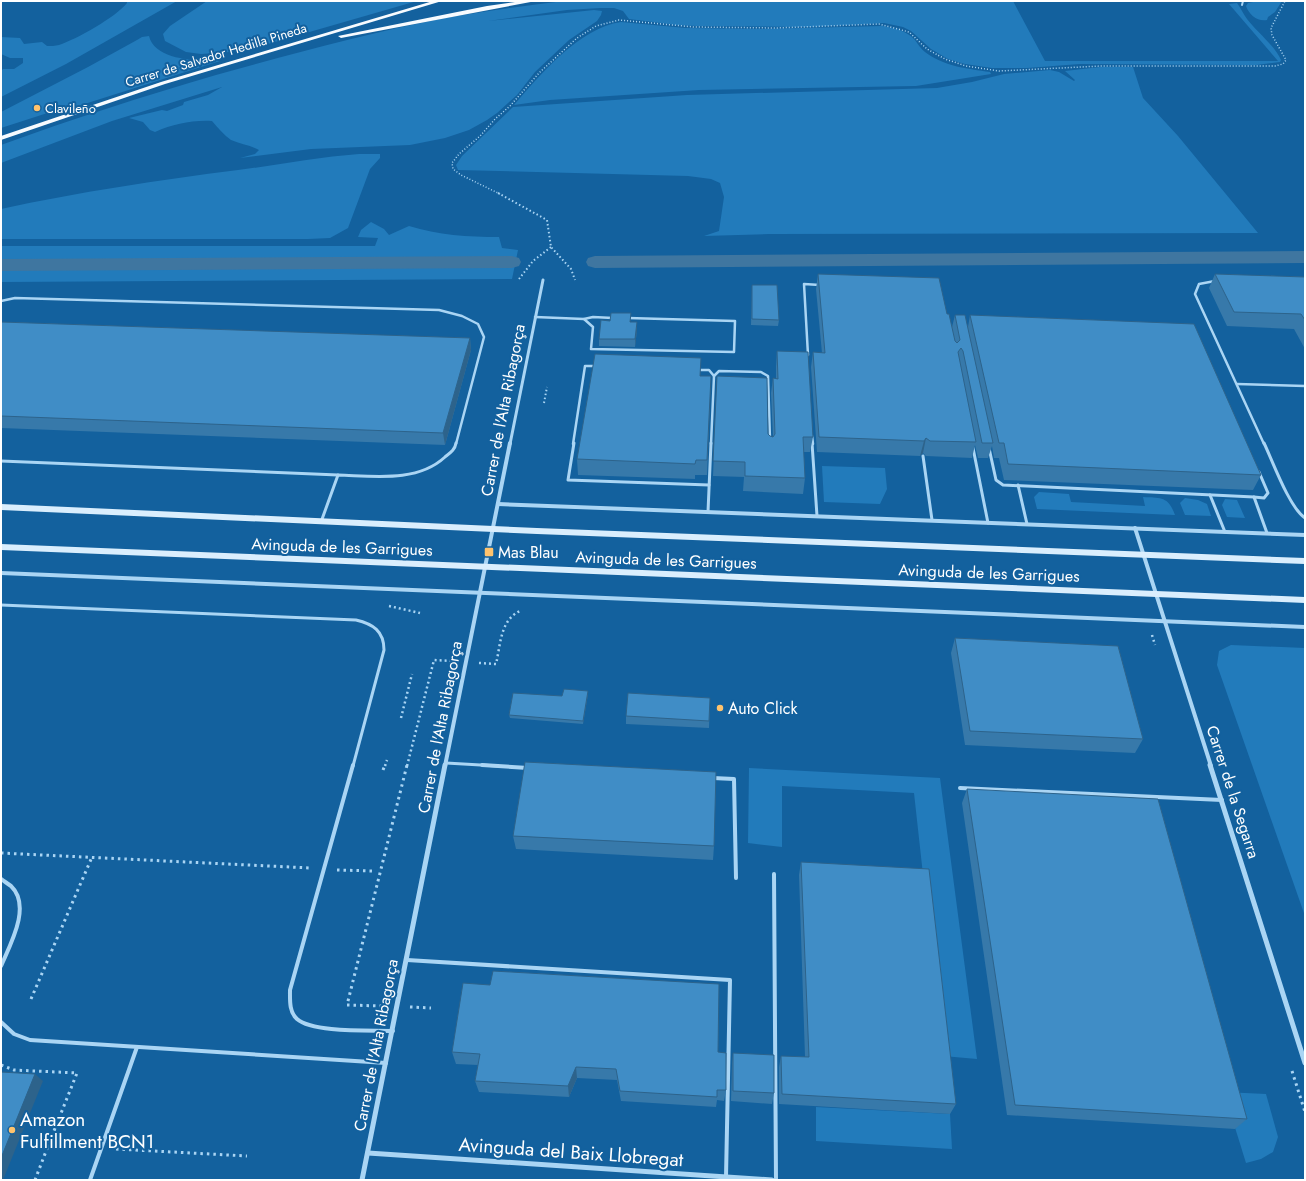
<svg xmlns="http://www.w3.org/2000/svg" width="1306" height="1181" viewBox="0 0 1306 1181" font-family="Jost,sans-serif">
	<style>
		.green { fill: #227bbb }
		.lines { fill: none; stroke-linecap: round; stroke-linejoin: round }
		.canal { fill: #3f76a0; fill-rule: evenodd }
		.path-far3 { stroke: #aad5f4; stroke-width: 1.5; stroke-dasharray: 1 2; stroke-linecap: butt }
		.path-far2 { stroke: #aad5f4; stroke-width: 2; stroke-dasharray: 1.5 2.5; stroke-linecap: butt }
		.path-far1 { stroke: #aad5f4; stroke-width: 2.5; stroke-dasharray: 2 3; stroke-linecap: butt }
		.path { stroke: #aad5f4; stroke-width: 3; stroke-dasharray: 2.5 4; stroke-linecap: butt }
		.lane-far3 { stroke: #aad5f4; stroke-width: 2 }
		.lane-far2 { stroke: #aad5f4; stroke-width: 2.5 }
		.lane-far1 { stroke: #aad5f4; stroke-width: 3 }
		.lane { stroke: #aad5f4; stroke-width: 4 }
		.street-far2 { stroke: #aad5f4; stroke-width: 3 }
		.street-far1 { stroke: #aad5f4; stroke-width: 4 }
		.street { stroke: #aad5f4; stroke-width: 5 }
		.secondary { fill: #daeefd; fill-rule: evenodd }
		.primary { fill: #f7fbff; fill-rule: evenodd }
		.wall { fill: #3779aa }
		.shaded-wall { fill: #2d638b }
		.building { fill: #408dc6; stroke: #2d638b }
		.poi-dot { fill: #ffc36d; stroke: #13619e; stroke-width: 1.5 }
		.labels { text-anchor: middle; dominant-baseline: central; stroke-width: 4; stroke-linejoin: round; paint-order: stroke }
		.far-street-label { font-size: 13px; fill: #fff; stroke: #13619e }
		.far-poi-label { font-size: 13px; fill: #fff; stroke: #13619e; text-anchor: start }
		.street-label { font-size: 16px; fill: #fff; stroke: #13619e }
		.poi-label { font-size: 16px; fill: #fff; stroke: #13619e; text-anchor: start }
		.near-poi-label { font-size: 19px; fill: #fff; stroke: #13619e; text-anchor: start }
		.near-street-label { font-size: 19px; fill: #fff; stroke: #13619e }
	</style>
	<rect width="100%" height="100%" fill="#13619e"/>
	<g class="green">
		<path d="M127,1h50l-111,63 -65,33v-26l2,-2h11l9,-6v-5h-13l-9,-4v-17l19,1 4,6 18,-2 5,4c4,0 8,0 12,-1 18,-6 57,-28 68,-42z"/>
		<polygon points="207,1 417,1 244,51 201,54 186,52 165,41 163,34 170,26"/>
		<path d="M564,1h449l32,60h233l-49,-57 8,-1c4,5 6,11 10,16 9,12 29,28 34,41l-1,2 -24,3 -176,-1 -53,4h-35l-27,-4 -17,-5 -17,-10 -20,-18 -8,-4 -19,-4 -76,4 -111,-1 -20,-1 -48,-6 -6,-8 -9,-3h-14l-33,2 -79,11 106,-11 8,1 -1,4 -4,6 -28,19 -34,32 -18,23 -20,18 -10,7 -18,10 -24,8 -35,7 -99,4 -71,9 15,-4 4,-4c-9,-5 -19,-6 -28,-10 -7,-5 -13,-12 -19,-19 -21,-1 -38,3 -57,11l-5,-2 -7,-8 -14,-4 33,-8 5,1 16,-6 1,-3 24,-7 14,-8 -110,34 -111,42v-18c71,-26 143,-49 215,-70 76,-21 152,-42 229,-57 40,-7 79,-12 119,-17z"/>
		<path d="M1258,1h24l-7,11 -7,5 -1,3c-9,2 -18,-5 -21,-14l2,-3z"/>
		<path d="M621,22l65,6 74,1 122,-3c12,2 24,4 33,14 3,4 6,9 10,12 18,14 43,17 65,20l1,2 -75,12 -217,4 -149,10 -36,5c27,-31 65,-77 107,-83z"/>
		<path d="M149,36c6,25 49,25 70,24l1,1 -145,46 -12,1 -62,20v-16l87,-45 49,-27 5,-3z"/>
		<polygon points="1100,67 1133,67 1143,98 1178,136 1258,233 769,234 704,236 719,231 724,197 720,183 711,179 688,176 458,170 456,165 462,156 513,107 687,95 937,88 972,82 1004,74 1050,70 1059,72 1074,81 1075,80 1065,71"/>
		<path d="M359,154h21v4l-10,11 -22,59 -18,10 -22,1h-307v-30c78,-17 158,-29 237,-39 41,-5 80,-13 121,-16z"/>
		<path d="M371,222l13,7 5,6 20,-9c29,9 59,11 90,11l3,11 16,2 -6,29 -511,3v-36h374l3,-8 -20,-1 3,-7z"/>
		<polygon points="822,466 885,468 887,489 880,504 824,502"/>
		<path d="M1039,492l30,2 2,8 74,4 -2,-9c18,1 25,-1 32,18l-138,-6 -3,-12z"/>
		<polygon points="1185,498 1198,500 1207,504 1211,516 1185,515 1180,503"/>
		<polygon points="1225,499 1237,500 1245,518 1227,517 1222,505"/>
		<polygon points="1231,645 1305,648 1305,916 1217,665 1219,651"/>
		<polygon points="749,768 940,778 977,1059 943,1056 914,793 782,786 782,847 748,843"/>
		<polygon points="1224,1092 1266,1094 1278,1137 1273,1152 1261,1159 1246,1163"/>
		<polygon points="816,1107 950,1114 952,1149 816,1141"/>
	</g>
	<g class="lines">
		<g class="canal">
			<polygon points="1305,251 1305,263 595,268 588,266 586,262 588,258 595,256"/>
			<polygon points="512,256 519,258 521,262 519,266 512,268 1,271 1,259"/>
		</g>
		<polyline class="path-far3" points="500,194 461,175 453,169 452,163 459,154 480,136 495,119 510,106 539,73 577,38 596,26 619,20 694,27 776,28 879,24 909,32 927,49 945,59 966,66 999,71 1101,66 1275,66 1283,64 1286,60 1272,35 1271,28 1285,1"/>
		<g class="path-far2">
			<polyline points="498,193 547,220 551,247 571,269 575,280"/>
			<polyline points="519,279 533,261 551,247"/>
			<polyline points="544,403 547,387"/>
		</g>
		<g class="path-far1">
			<polyline points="389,606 420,613"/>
			<polyline points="1152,635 1155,645"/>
			<path d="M479,663l17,1c5,-21 4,-45 26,-54"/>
			<polyline points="401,718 412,674"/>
			<polyline points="385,766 387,760"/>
			<polyline points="407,766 434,660 452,661"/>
		</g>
		<g class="path">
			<polyline points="383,770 385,765"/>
			<polyline points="1,853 310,868"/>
			<polyline points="337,870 373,871"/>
			<polyline points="31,999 92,857"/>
			<polyline points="382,1006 347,1005 407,765"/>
			<polyline points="410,1007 431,1008"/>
			<polyline points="1,1065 14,1070 77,1073 48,1146 87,1148"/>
			<polyline points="1292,1071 1305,1112"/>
			<polyline points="116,1149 247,1156"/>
			<polyline points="35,1180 48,1146"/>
		</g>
		<polyline class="lane-far3" points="1242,5 1243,1"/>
		<g class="lane-far2">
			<polyline points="1215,281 1199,284 1195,294 1264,444"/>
			<polyline points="1,301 15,298 439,310 462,316 478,324 484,337 456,444"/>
			<polyline points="535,317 584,319 593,327 591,349 734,352 735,321 628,318"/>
			<polyline points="584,319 593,317 613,318"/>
			<polyline points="808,355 804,284 820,285"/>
			<polyline points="698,370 709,370 714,376"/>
			<polyline points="1237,384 1305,386"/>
			<polyline points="812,436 813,444"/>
			<polyline points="573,444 585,366 596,366"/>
			<polyline points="711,444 714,376 719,371 761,372 768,376 770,440"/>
		</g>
		<g class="lane-far1">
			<polyline points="574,443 568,480 709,485"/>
			<polyline points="812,443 817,516"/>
			<path d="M1264,443c9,19 25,64 41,75"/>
			<polyline points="973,448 988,523"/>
			<polyline points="989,448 996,480 1003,485 1254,497"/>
			<polyline points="923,456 932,520"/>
			<polyline points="1,461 338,475"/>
			<polyline points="1259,472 1268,493 1264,498 1254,497 1267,533"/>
			<polyline points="1018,485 1027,524"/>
			<polyline points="1210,495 1225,532"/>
			<polyline points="708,512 711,443"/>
			<path d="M321,522l17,-47c35,1 79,8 107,-18 5,-4 10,-7 11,-14"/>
			<path d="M1,605l355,15c17,4 28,11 28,30l-31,116"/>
			<polyline points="446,763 498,766"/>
		</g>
		<g class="lane">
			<path d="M353,765l-63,225c0,10 -1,22 7,29 16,14 74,11 96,12"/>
			<polyline points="482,765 528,768"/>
			<polyline points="713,778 734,779 736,878"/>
			<polyline points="960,788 1222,800"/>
			<polyline points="774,874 776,1180"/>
			<path d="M1,879c3,2 7,5 10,7 21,20 -1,59 -10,80"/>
			<polyline points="407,960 730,980 726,1177"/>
			<polyline points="1,1022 14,1034 30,1040 386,1063"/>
			<polyline points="90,1180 137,1047"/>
		</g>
		<polyline class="street-far2" points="510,444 543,280"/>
		<g class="street-far1">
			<polyline points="498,504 1305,535"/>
			<polyline points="1135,528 1211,766"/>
			<polyline points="1,573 1305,627"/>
			<polyline points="445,766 510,443"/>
		</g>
		<g class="street">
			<polyline points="1210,765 1305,1063"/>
			<polyline points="368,1153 772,1180"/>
			<polyline points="362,1180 445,765"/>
		</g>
		<g class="secondary">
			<polygon points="1,504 537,528 1305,558 1305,564 537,534 1,510"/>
			<polygon points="1,544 1305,597 1305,603 1,550"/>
		</g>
		<g class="primary">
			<polygon points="433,1 442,1 165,84 1,140 1,136 161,82"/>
			<polygon points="522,1 536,1 341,38 338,36 487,6"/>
		</g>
	</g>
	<g class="wall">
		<polygon points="818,274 947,314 952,327 955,315 968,327 970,315 1261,475 1253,490 1004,480 999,458 994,458 992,446 988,458 978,458 975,445 972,458 926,456 923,453 920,456 817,452 811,367 813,352 822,353 816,289"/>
		<polygon points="1215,274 1305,277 1305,349 1294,329 1227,326 1209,288"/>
		<polygon points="752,285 779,320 778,326 751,325"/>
		<polygon points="1,322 470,338 471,350 445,445 1,428"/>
		<polygon points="631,322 637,322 637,330 635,347 599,346 599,339"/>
		<polygon points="777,351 813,437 810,452 803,452 805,478 803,494 743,491 744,477 713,476 717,376 768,434 770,436 773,437 771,393 773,378 776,378 776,366"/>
		<polygon points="700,376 711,376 707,475 695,475 695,479 578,475 577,459"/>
		<polygon points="955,638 1143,739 1135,753 965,745 951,653"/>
		<polygon points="588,691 588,694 583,724 510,718 509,715 562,696"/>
		<polygon points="710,698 709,728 626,724 626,716"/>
		<polygon points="967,789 1247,1119 1235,1129 1007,1115 962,803"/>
		<polygon points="513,836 714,846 713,860 516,849"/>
		<polygon points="801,862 956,1104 950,1114 779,1104 779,1067 781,1056 805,1057 799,875"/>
		<polygon points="490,985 718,1052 726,1090 724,1101 717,1100 716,1107 621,1101 617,1080 577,1078 569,1097 479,1092 475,1081 478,1065 456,1064 452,1052"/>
		<polygon points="733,1053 774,1093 772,1104 731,1101 732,1064"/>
	</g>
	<g class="shaded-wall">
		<polygon points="637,322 637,330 635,347 635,339"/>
		<polygon points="470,338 471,350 445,445 443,433"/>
		<polygon points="926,438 923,453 920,456 924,441"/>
		<polygon points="588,691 588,694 583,724 583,721"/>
		<polygon points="576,1067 577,1078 569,1097 568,1086"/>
		<polygon points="35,1074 43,1081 3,1180 1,1180 1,1158"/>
	</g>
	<g class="building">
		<polygon points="818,274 939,278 947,314 949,314 955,341 957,343 960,340 955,315 965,315 993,443 982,443 963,351 961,348 958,352 976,442 930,441 926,438 924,441 819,437 813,352 825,353"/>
		<polygon points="1215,274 1305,277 1305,320 1301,314 1234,312"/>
		<polygon points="752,285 777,285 779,320 752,319"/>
		<polygon points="611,313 631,313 630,322 637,322 635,339 599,339 601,320 610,321"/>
		<polygon points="970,315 1194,324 1261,475 1008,464 1004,443 999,443"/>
		<polygon points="1,322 470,338 443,433 1,416"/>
		<polygon points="777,351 808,352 813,437 803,437 805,478 745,476 745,462 713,461 717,376 767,378 768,434 770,436 773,437 775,434 773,378 778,379"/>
		<polygon points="595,354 701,358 700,376 711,376 707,460 696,460 695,464 577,459"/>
		<polygon points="955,638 1118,646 1143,739 970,731"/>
		<polygon points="564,689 588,691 583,721 509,715 513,693 562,696"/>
		<polygon points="628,693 710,698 709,721 626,716"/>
		<polygon points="525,762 716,772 714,846 513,836"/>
		<polygon points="967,789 1158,799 1247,1119 1015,1105"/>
		<polygon points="801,862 929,869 956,1104 782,1094 781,1056 809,1057"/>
		<polygon points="493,971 719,984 718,1052 726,1053 726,1090 717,1090 717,1097 620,1091 616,1069 576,1067 568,1086 475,1081 480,1054 452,1052 463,983 490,985"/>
		<polygon points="733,1053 774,1055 774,1093 733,1091"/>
		<polygon points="1,1072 35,1074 1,1158"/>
	</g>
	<g class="poi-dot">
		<circle cx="37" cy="108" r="4"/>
		<rect x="484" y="547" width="10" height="10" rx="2"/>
		<circle cx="720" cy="708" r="4"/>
		<circle cx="12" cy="1130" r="4"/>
	</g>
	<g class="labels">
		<g class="far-street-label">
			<text transform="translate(216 55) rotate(-17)">Carrer de Salvador Hedilla Pineda</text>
		</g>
		<g class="far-poi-label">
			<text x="45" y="108">Clavileño</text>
		</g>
		<g class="street-label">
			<text transform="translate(503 410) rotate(-79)">Carrer de l'Alta Ribagorça</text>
			<text transform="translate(342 547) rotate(2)">Avinguda de les Garrigues</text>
			<text transform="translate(666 560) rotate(2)">Avinguda de les Garrigues</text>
			<text transform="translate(989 573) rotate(2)">Avinguda de les Garrigues</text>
			<text transform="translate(440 727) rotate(-79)">Carrer de l'Alta Ribagorça</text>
			<text transform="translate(1233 792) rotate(72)">Carrer de la Segarra</text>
			<text transform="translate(376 1045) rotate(-79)">Carrer de l'Alta Ribagorça</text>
		</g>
		<g class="poi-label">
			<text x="498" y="552">Mas Blau</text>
			<text x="728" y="708">Auto Click</text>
		</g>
		<g class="near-poi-label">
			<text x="20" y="1119">Amazon<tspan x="20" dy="22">Fulfillment BCN1</tspan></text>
		</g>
		<g class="near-street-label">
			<text transform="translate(571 1152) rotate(4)">Avinguda del Baix Llobregat</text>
		</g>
	</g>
	<rect width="1306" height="1181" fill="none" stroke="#ffffff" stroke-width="4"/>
</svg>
